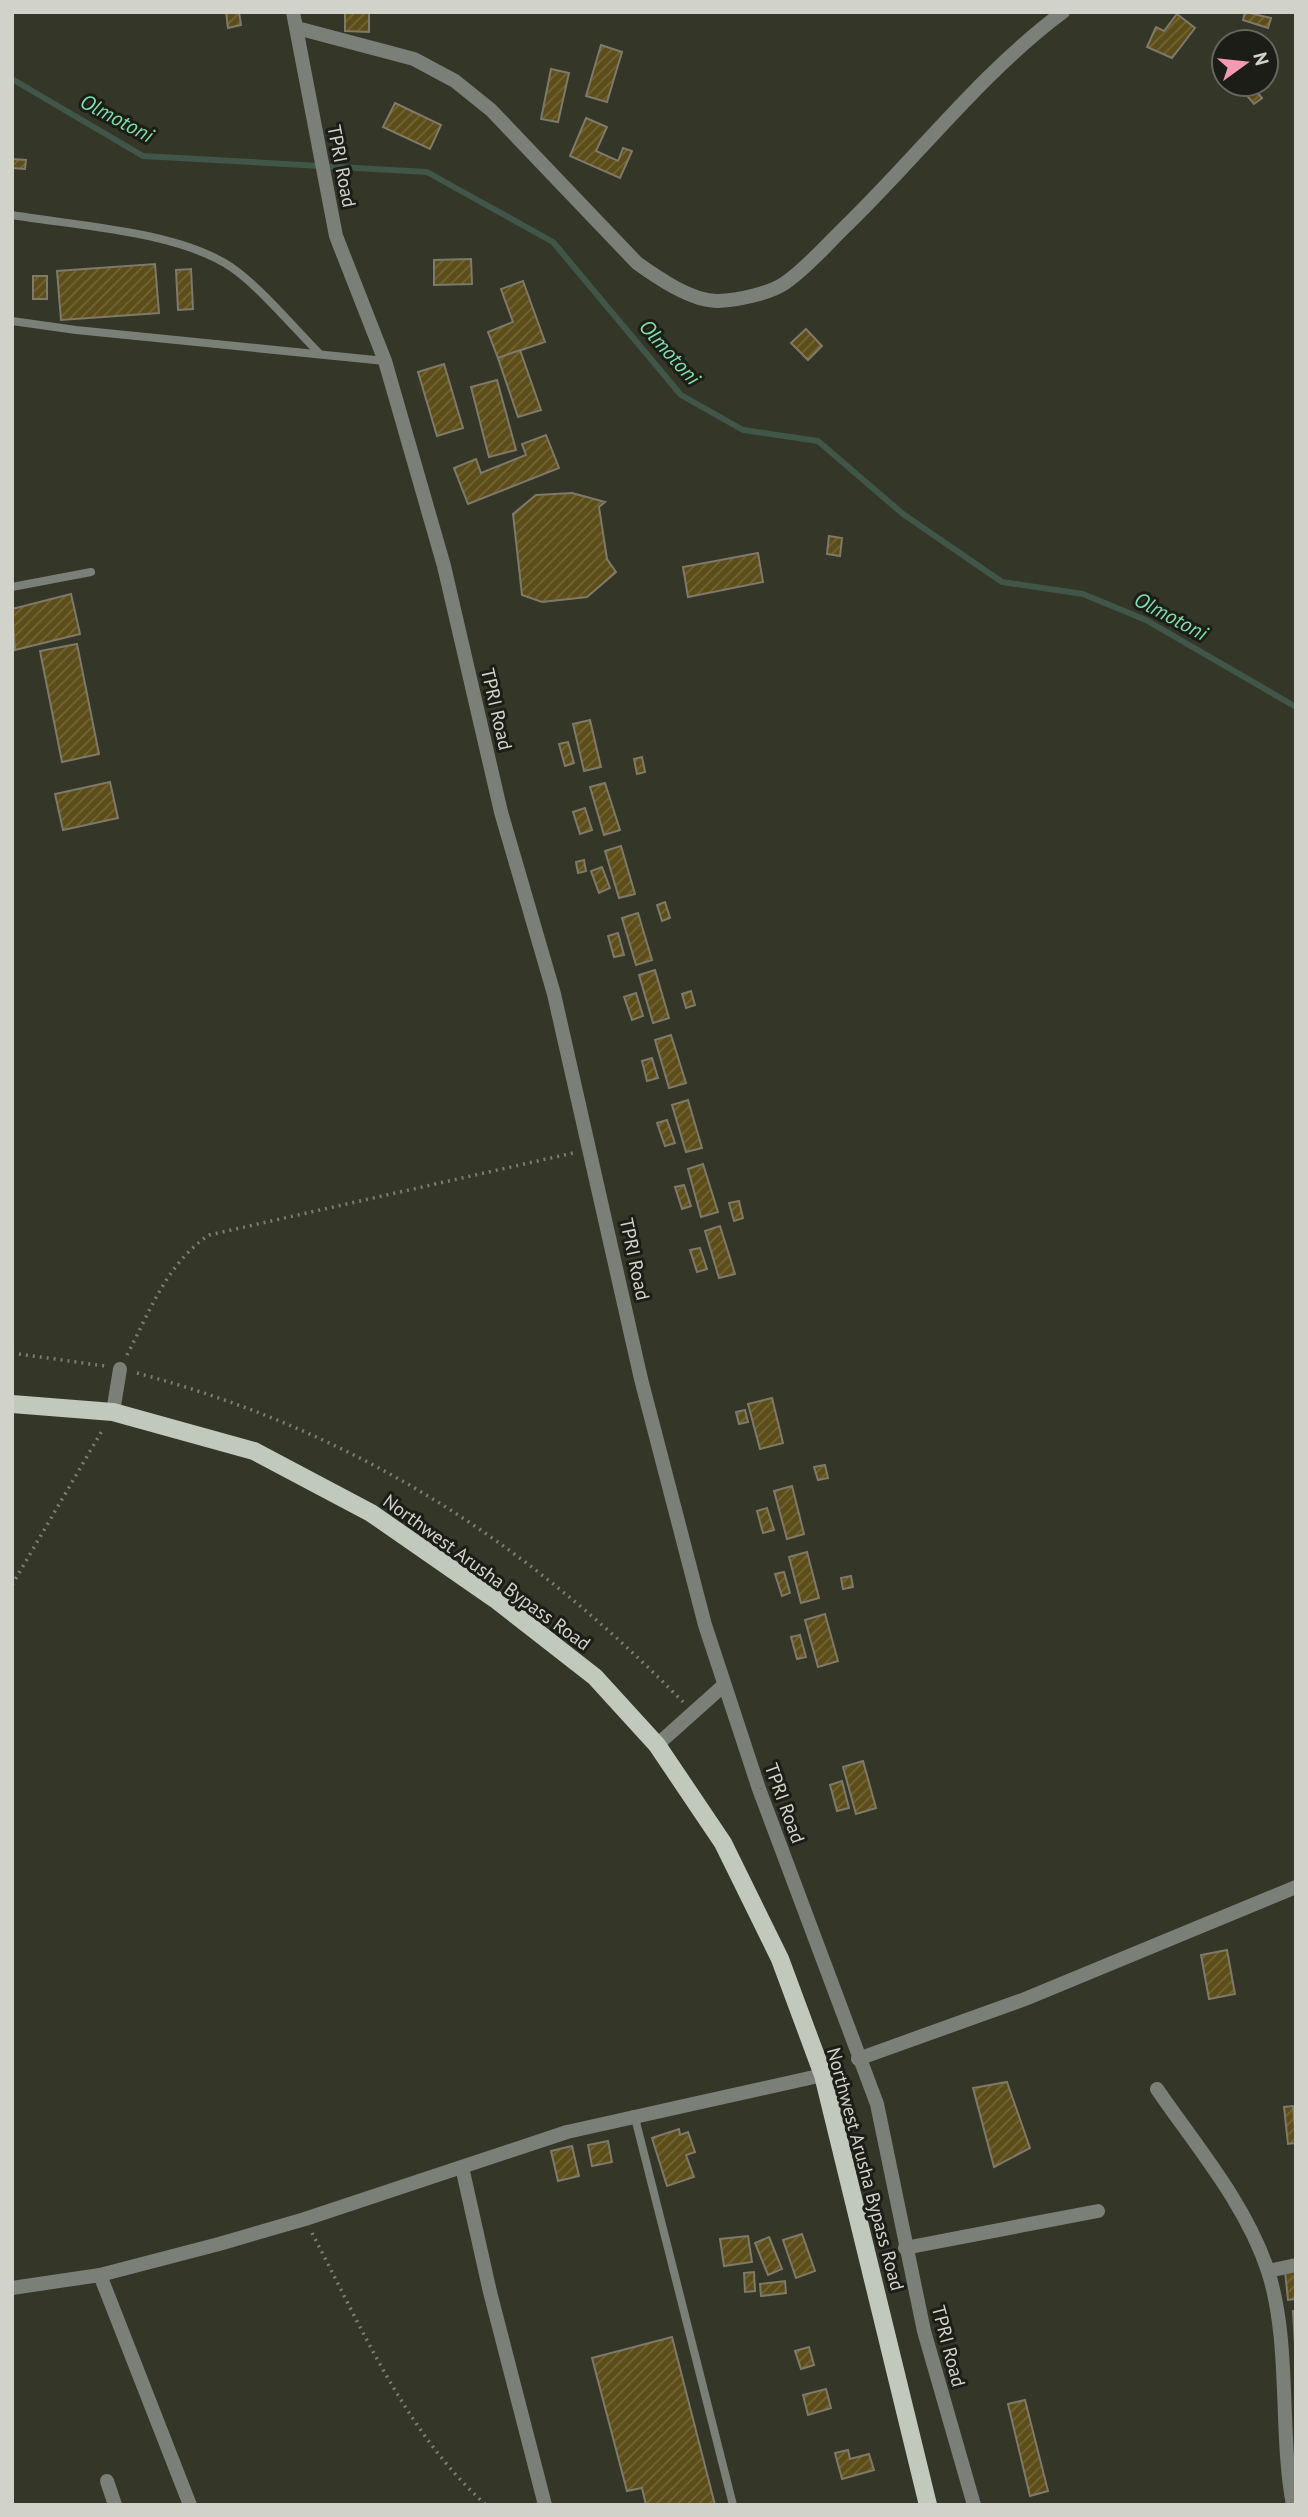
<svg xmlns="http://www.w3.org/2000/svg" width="1308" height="2517" viewBox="0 0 1308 2517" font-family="'PT Sans',sans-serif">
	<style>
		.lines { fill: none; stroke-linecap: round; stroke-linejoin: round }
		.stream { stroke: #3f5648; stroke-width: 6 }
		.building { fill: url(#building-hatch); stroke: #7e7969; stroke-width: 2 }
		.path { stroke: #7c7d72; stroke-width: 3.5; stroke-dasharray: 2 5; stroke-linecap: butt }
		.service { stroke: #7a7f78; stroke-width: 8 }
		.minor { stroke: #7a7f78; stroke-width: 14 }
		.primary { stroke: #c0c9bc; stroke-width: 18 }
		.labels { text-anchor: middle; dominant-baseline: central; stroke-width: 6; stroke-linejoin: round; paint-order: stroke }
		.street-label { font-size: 19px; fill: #d1d2ca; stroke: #1c1d16 }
		.water-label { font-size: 21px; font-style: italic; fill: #7cdeaa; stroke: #1c1d16 }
	</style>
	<defs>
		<pattern id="building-hatch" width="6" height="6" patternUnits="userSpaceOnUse" patternTransform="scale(1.75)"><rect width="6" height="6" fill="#5c4d19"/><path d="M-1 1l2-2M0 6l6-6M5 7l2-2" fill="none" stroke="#726639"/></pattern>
	</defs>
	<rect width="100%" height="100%" fill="#343628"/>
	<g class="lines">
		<polyline class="stream" points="12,79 143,156 427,172 553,242 681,395 743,430 818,441 903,514 1002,582 1083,594 1146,620 1296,707"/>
	</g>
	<g class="building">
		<polygon points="226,12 239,12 241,25 228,28"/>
		<polygon points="345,12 369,12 369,32 345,31"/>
		<polygon points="1245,12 1271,18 1268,28 1243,20"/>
		<polygon points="1177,14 1195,28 1172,58 1147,47 1156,27 1164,31"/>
		<polygon points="601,45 622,52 607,102 586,96"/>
		<polygon points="551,69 569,73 558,122 541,119"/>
		<polygon points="1250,84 1262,98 1254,104 1238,85"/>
		<polygon points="395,103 441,125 430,149 383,127"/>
		<polygon points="586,118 607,127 596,151 618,161 623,148 632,151 620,178 570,156"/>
		<polygon points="12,159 26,160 25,169 12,168"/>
		<polygon points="471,259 472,284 434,285 434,260"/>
		<polygon points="155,264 159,313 61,320 57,271"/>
		<polygon points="191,269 193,309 178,310 176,270"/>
		<rect x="33" y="276" width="14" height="23"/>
		<polygon points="523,281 545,342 498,358 488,332 513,322 501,289"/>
		<polygon points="806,329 822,346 808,360 791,343"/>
		<polygon points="520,350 541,410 518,417 498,358"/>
		<polygon points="444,364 463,428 437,436 418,372"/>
		<polygon points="497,380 516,450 489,457 471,387"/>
		<polygon points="546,435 559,468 468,504 454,468 476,459 481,473 526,455 522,444"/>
		<polygon points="572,493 605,502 599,507 607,559 616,572 587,597 542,602 522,595 513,514 536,495"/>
		<polygon points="829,536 842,538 840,556 827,554"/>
		<polygon points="758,553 763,582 688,597 683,567"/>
		<polygon points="71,594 80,634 15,650 12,609"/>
		<polygon points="77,644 99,754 62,762 40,651"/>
		<polygon points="590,720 601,767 584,771 573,724"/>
		<polygon points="568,742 574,763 565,766 559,744"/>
		<polygon points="642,757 645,772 637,774 634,759"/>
		<polygon points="110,782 118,818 63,830 55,794"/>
		<polygon points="605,783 620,830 604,835 590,787"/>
		<polygon points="585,808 592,830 580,834 573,812"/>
		<polygon points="621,846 635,894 619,898 605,851"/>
		<polygon points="584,860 586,871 578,873 576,862"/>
		<polygon points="602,867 610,888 599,893 591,871"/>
		<polygon points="665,902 670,918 662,921 657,905"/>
		<polygon points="638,913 652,960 636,965 622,918"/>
		<polygon points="618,933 624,955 614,957 608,936"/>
		<polygon points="655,970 669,1018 653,1023 639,975"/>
		<polygon points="691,991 695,1005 686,1008 682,994"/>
		<polygon points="636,993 643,1016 632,1020 624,997"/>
		<polygon points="671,1035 686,1083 669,1088 655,1040"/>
		<polygon points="652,1058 658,1078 647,1081 642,1061"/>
		<polygon points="688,1100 702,1148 686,1152 672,1105"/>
		<polygon points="667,1120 675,1143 665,1146 657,1123"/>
		<polygon points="703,1164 718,1212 701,1217 688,1169"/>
		<polygon points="684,1185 691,1206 682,1209 675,1187"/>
		<polygon points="739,1201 743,1218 734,1221 729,1203"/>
		<polygon points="720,1226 735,1274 719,1278 705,1231"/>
		<polygon points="700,1248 707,1269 697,1272 690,1250"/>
		<polygon points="772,1398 783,1443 760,1449 748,1404"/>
		<polygon points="745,1410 748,1422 739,1424 736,1412"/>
		<polygon points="825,1465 828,1478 818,1480 814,1467"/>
		<polygon points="792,1486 804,1534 787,1539 774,1491"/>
		<polygon points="767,1508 774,1530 763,1533 757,1511"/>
		<polygon points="807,1552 819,1598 801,1603 789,1557"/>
		<polygon points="784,1572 790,1593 782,1596 775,1574"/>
		<polygon points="851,1576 853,1587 843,1589 841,1578"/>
		<polygon points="825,1614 838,1661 818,1667 805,1620"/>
		<polygon points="800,1635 806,1657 797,1659 791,1637"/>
		<polygon points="863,1761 876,1808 856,1814 843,1767"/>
		<polygon points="842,1781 849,1808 837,1811 830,1785"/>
		<polygon points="1227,1950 1235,1994 1209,1999 1201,1955"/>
		<polygon points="1007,2082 1030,2148 994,2167 973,2088"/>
		<polygon points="1293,2106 1296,2143 1288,2144 1284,2107"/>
		<polygon points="679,2129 680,2135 688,2132 695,2152 686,2155 694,2177 667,2186 652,2138"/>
		<polygon points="608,2141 612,2162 592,2166 588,2145"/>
		<polygon points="572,2146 579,2176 558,2181 551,2151"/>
		<polygon points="802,2234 815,2271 796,2278 783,2240"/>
		<polygon points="748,2236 752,2262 724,2266 720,2239"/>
		<polygon points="769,2237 782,2269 768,2275 755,2243"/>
		<polygon points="1296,2270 1296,2299 1288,2300 1285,2271"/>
		<polygon points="754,2272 755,2291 745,2292 744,2273"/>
		<polygon points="785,2281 786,2293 761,2296 760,2284"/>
		<polygon points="1293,2311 1296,2311 1296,2345 1295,2345"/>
		<polygon points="672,2337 715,2505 646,2505 642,2488 627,2491 592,2358"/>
		<polygon points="809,2347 814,2365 801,2369 795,2351"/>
		<polygon points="826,2389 831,2408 808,2415 803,2395"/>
		<polygon points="1025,2400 1048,2491 1030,2496 1008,2404"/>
		<polygon points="848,2450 850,2459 869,2454 874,2470 842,2479 835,2453"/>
	</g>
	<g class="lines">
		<g class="path">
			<polyline points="12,1353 105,1366"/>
			<path d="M127,1355c23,-44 40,-92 82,-120l364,-82"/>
			<path d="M137,1373c220,59 388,168 546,329"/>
			<polyline points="12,1585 103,1429"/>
			<path d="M312,2233c50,95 93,199 174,272"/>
		</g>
		<g class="service">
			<path d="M12,215c65,11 165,16 219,52 29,20 63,61 89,87"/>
			<polyline points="12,321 76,330 385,361"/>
			<polyline points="12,587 91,572"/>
			<polyline points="634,2114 733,2505"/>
		</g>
		<g class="minor">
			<polyline points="293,12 336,236 385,361 444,566 501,812 554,994 641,1379 705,1625 759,1789 877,2104 924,2331 974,2505"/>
			<path d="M297,28l117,31 41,22 36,29 146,153c21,15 54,38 81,38 19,-1 51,-7 67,-18 23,-16 42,-39 62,-58 72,-70 135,-153 216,-213"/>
			<polyline points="113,1412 120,1369"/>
			<polyline points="657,1745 724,1685"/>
			<polyline points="858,2059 1025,1999 1296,1887"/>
			<path d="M1157,2089c39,57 89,115 111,182 23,72 11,159 25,234"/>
			<polyline points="462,2167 490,2292 545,2505"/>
			<polyline points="905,2248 1098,2211"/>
			<polyline points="1268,2271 1296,2265"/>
			<polyline points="100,2275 190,2505"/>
			<polyline points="12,2288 100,2275 219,2244 305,2219 567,2132 823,2075"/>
			<polyline points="107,2481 115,2505"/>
		</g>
		<polyline class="primary" points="12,1404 113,1412 254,1451 371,1513 495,1599 595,1677 657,1745 723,1843 780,1959 823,2075 928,2505"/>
	</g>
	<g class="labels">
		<g class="street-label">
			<text transform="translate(342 166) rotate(79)">TPRI Road</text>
			<text transform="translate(497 709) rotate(77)">TPRI Road</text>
			<text transform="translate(635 1259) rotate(78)">TPRI Road</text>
			<text transform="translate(487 1572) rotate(36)">Northwest Arusha Bypass Road</text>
			<text transform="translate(785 1803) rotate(70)">TPRI Road</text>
			<text transform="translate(866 2169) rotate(75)">Northwest Arusha Bypass Road</text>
			<text transform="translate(949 2346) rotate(75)">TPRI Road</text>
		</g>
		<g class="water-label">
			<text transform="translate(117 118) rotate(28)">Olmotoni</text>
			<text transform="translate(670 352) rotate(48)">Olmotoni</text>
			<text transform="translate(1171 616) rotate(28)">Olmotoni</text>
		</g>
	</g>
	<rect width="1308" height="2517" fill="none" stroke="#d1d2ca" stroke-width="28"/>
	<g transform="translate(1245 63) rotate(75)"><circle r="33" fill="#1c1d16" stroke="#64655e" stroke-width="2"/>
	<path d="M0-5L12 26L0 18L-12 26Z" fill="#f19ab1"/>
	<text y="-10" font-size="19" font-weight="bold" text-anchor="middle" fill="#d1d2ca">N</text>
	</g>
</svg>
